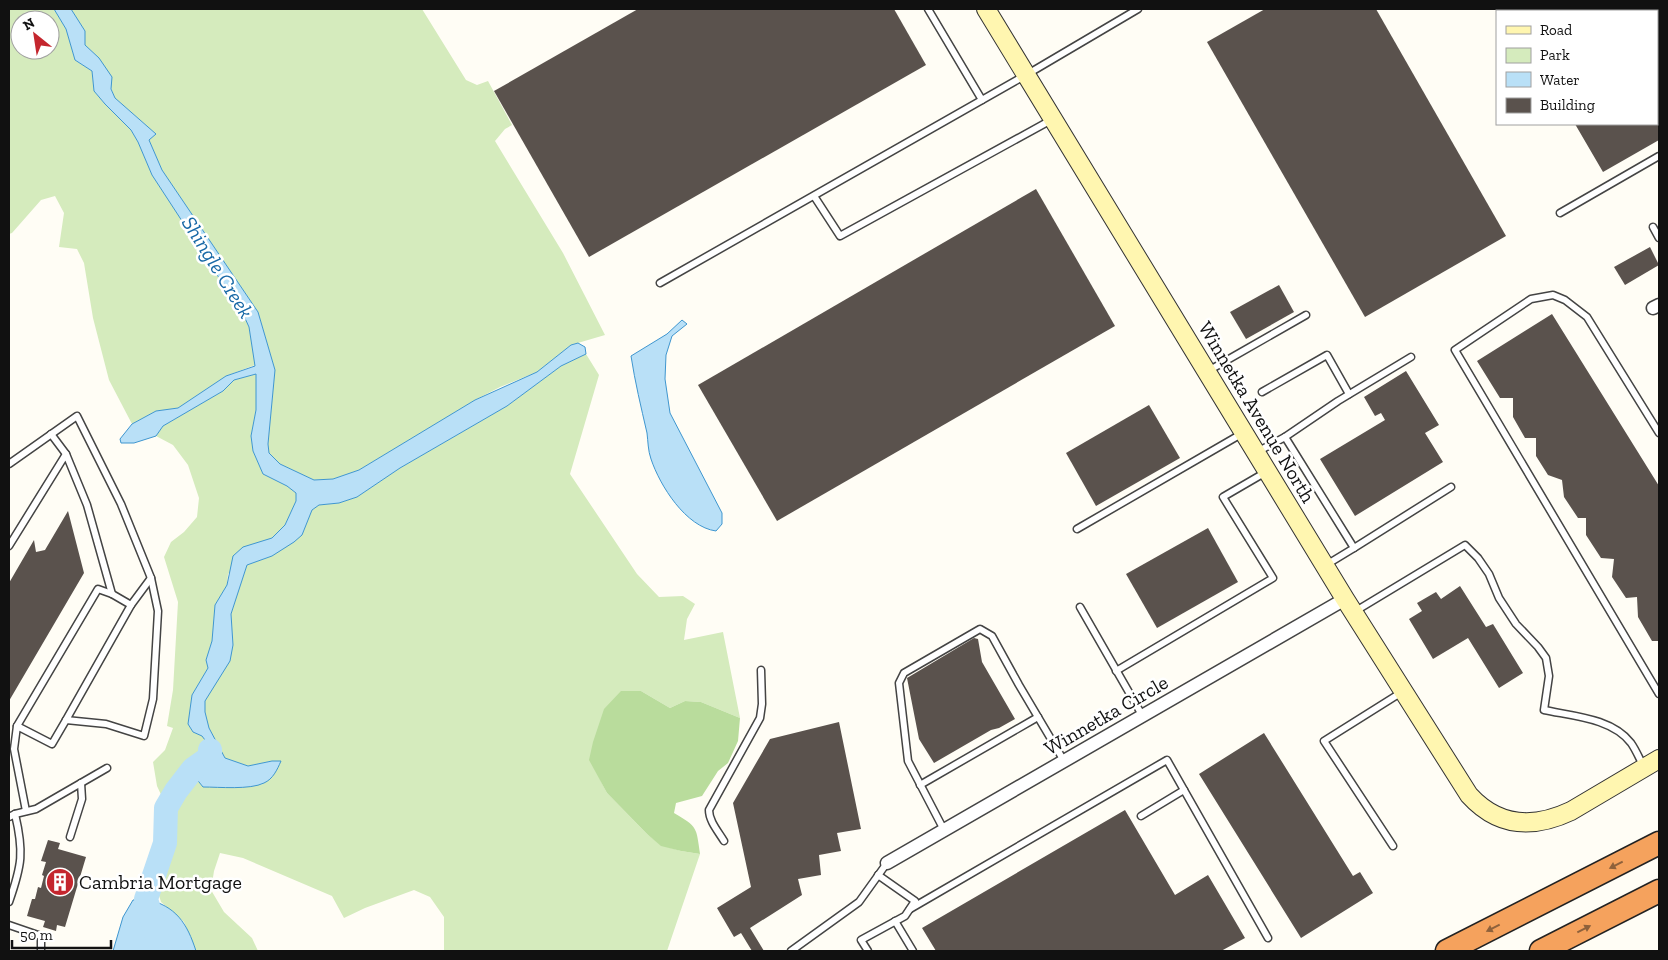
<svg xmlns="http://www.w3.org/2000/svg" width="1668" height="960" viewBox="0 0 1668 960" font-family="'Zilla Slab',serif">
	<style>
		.green { fill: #d5ebbd; fill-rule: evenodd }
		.forest { fill: #b9dc9c }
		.water { fill: #b9e0f7; stroke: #3f96cf }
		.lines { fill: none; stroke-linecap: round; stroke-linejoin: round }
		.river { stroke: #b9e0f7; stroke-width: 24 }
		.building { fill: #5a524d }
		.lane-casing { stroke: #444; stroke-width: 9 }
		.street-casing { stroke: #444; stroke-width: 15 }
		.secondary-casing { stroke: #333; stroke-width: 20 }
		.highway-casing { stroke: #222; stroke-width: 25 }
		.lane { stroke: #fff; stroke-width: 6 }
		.street { stroke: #fff; stroke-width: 12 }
		.secondary { stroke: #fff6b0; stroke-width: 18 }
		.highway { stroke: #f5a25d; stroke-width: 22 }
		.oneway { fill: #8e613b }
		.labels { text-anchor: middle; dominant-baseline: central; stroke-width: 5; stroke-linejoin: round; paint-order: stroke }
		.street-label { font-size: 20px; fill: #111; stroke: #fff }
		.poi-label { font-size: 20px; fill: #111; stroke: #fff; text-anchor: start }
		.water-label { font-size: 21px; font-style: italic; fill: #1768a6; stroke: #fff }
	</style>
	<rect width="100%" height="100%" fill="#fffdf5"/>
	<g class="green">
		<path d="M9,9h45l12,20 9,31 17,11 2,20 11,13 26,26 7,12 14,33 93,141 4,11 6,38 -29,11 -48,32 -22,3 -24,13 -23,-44 -16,-62 -9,-55 -7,-14 -18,-2 5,-34 -9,-17 -14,4 -29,33 -3,1zM20,20h30v30h-30z"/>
		<polygon points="71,9 422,9 466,80 477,85 488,81 512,125 505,129 495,141 563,253 605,335 571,345 537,372 500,387 475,400 359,470 333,479 314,480 280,464 269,453 268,444 275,370 258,312 162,170 149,140 156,134 115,98 99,58 85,45 85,31"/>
		<polygon points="586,354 599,375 570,474 637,574 659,597 683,596 695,604 687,619 684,640 723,632 740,718 701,702 685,701 670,708 641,691 590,760 607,793 647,834 661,845 681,851 700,854 667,951 444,951 444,917 430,897 414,890 365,908 344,918 332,896 243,858 220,853 214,871 211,890 224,912 252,938 258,951 196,951 184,922 161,902 157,889 166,875 172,835 173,811 181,795 195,777 203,787 243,787 263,784 272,761 248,766 225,758 209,728 205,712 205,701 233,645 231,614 247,565 272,556 302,535 312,510 319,505 339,503 357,497 400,468 507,406 561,366"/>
		<polygon points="256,374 256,410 251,436 253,451 263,474 287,486 296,493 296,501 285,525 272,538 258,543 228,574 227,585 215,605 212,641 206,660 208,668 192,695 188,724 193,732 202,736 205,740 205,749 185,769 164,801 157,786 153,762 165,750 173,728 167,726 173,690 178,602 164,557 171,542 184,532 197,517 199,498 188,465 173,445 156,436 163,426 223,391 234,380"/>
	</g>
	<path class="forest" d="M621,691h20l29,17 15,-7 16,1 39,16 -2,23 -10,22 -10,8 -16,25 -26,7 -2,10c24,14 22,14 26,41l-19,-3 -20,-5 -14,-12 -40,-41 -18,-33 4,-18 11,-33z"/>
	<g class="water">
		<path d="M54,9h17l14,22v14l14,13 13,19 -1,12 4,9 41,36 -7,6 13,30 96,142 17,58 -7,74 1,9 11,11 34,16 19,-1 26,-9 116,-70 62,-28 34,-27 7,-2 7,4 1,7 -25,12 -54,40 -107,62 -43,29 -18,6 -20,2 -7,5 -10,25 -8,7 -22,14 -25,9 -16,49 2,31 -3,16 -25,40v11l4,16 16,30 23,8 24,-5h9c-4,9 -8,18 -17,22 -14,7 -45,4 -61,4l-8,-10 -10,-8 20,-20v-9l-3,-4 -9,-4 -5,-8 4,-29 16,-27 -2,-8 6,-19 3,-36 12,-20 6,-29 10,-9 29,-9 13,-13 11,-24v-8l-9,-7 -24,-12 -10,-23 -2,-15 5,-26v-36l-22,6 -11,11 -60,35 -7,10 -22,7h-13l-1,-4 12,-15 24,-13 22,-3 48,-32 29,-10 -6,-39 -5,-11 -92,-141 -14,-33 -7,-12 -26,-26 -11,-13 -2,-20 -17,-11 -9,-31z"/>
		<path d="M682,320l5,4 -15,12 -6,19 -1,24 5,34 52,100v11l-6,7c-30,-4 -56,-45 -65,-72 -3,-8 -3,-18 -4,-26 -6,-26 -12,-51 -16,-77l36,-22z"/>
		<path d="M146,899c30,7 41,24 50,52h-83l10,-34 10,-17z"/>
	</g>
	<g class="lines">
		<polyline class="river" points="161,951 146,899 165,843 166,808 176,791 193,769 210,757 210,750"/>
	</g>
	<g class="building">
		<polygon points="638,9 894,9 926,65 589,257 494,91"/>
		<polygon points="1265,9 1376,9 1506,236 1365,317 1207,42"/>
		<polygon points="1509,9 1647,9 1648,11 1510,11"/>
		<polygon points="1657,26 1659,31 1659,140 1603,172 1575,124 1657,124"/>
		<polygon points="1036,189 1115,326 777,521 698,385"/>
		<polygon points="1650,247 1659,265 1625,285 1614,267"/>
		<polygon points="1279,285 1294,312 1246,339 1230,312"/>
		<polygon points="1552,314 1659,486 1659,641 1652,641 1638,617 1637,597 1626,598 1612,577 1614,559 1601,558 1586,535 1586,518 1578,518 1564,497 1562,480 1548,475 1536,456 1536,438 1525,438 1513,417 1513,398 1500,398 1477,361"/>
		<polygon points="1406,371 1439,425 1425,433 1443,462 1355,516 1320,459 1385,420 1381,413 1375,416 1364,397"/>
		<polygon points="1149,405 1180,458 1096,506 1066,453"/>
		<polygon points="68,511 84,573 9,701 9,583 34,540 36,552 45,550"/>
		<polygon points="1208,528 1238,582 1157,628 1126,574"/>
		<polygon points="1460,586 1486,627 1493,624 1523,673 1499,688 1468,638 1433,659 1409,619 1422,611 1417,603 1436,592 1441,599"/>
		<polygon points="974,638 978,639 982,662 1015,719 999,728 991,730 934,763 919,739 907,678"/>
		<polygon points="839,722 861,829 837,833 841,851 819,855 821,875 798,879 802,895 750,928 764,951 752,951 741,933 734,937 717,908 751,887 733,803 770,739"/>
		<polygon points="1264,733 1353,876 1360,872 1373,893 1301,938 1199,774"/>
		<polygon points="1125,810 1175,895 1208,875 1245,938 1221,951 936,951 922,928"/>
		<polygon points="48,840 60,843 58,849 86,857 65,927 57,925 56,931 43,927 45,921 27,916 32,899 35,899 38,887 41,888 44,876 42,875 46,862 41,861"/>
	</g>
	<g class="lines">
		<defs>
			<g id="lane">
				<polyline points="928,9 982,100"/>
				<polyline points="814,196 840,236 1053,119"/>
				<polyline points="1560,213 1659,156"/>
				<polyline points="1653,227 1659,238"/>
				<polyline points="660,283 1026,75 1138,9"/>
				<polyline points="1208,371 1306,315"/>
				<polyline points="1262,392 1327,355 1349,394"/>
				<polyline points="1659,433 1587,317 1565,300 1553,295 1531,299 1455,350 1659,694"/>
				<polyline points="51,434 66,454"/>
				<polyline points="1285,437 1338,401 1411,357"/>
				<polyline points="1257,452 1285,437 1354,548 1326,565"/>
				<polyline points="9,464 77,416 121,504 151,578 158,611 153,699 144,736 106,724 66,720 131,605 112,594 87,505 66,454 9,546"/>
				<polyline points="1077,529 1243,433"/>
				<polyline points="1354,548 1451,487"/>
				<polyline points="131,605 151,578"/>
				<polyline points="1080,607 1142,715"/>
				<path d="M1354,612l111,-67 13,13 11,16 10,24 17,26 22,23 8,11 3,18 -5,34c28,6 68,8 87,33 5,7 9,17 13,24"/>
				<polyline points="1116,671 1273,578 1223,497 1266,472"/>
				<polyline points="17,726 98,589 112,594"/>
				<polyline points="920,785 1038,717"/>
				<polyline points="1184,790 1268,938"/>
				<polyline points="26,811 14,749 17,726 52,744 66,720"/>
				<polyline points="9,817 15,814 36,809 107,768"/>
				<polyline points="944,830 908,761 899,683 904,673 980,629 992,636 1019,685 1064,761"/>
				<polyline points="70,837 82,799 81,783"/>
				<path d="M724,841c-6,-10 -15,-20 -15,-31l51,-92 2,-14 -1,-34"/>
				<polyline points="1393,846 1324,741 1402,692"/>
				<path d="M9,902c13,-37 15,-50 6,-88"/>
				<polyline points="910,909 1167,760 1184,790 1141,816"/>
				<polyline points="895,921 913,951"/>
				<polyline points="9,925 41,936 41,951"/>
				<polyline points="791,951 859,902 887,863"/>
				<polyline points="868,951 861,940 905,916 915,901 878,875"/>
			</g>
			<g id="street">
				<polyline points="1653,308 1659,305"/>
				<polyline points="887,863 1345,599"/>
			</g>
			<path id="secondary" d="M986,9l359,590 124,196c29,32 64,34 102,16l88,-52"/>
			<g id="highway">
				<polyline points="1447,951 1659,843"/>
				<polyline points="1541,951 1659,891"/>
			</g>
		</defs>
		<use href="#lane" class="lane-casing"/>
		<use href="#street" class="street-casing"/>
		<use href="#secondary" class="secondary-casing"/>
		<use href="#highway" class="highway-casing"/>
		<use href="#lane" class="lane"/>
		<use href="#street" class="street"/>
		<use href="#secondary" class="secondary"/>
		<use href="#highway" class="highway"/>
	</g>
	<defs><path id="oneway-solid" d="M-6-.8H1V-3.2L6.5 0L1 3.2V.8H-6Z" transform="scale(1.25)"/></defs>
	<g class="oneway">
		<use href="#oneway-solid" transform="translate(1616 865) rotate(153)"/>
		<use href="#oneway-solid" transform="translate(1493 928) rotate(153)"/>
		<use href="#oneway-solid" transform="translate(1584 929) rotate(-27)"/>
	</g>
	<defs>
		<symbol id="building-disc" viewBox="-11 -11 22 22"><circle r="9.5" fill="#c4262e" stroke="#fff"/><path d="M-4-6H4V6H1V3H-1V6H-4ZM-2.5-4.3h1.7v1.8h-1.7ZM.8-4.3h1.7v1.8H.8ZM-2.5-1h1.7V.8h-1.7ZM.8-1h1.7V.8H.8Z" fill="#fff"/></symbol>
	</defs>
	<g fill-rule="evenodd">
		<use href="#building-disc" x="44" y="866" width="32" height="32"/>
	</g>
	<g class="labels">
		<g class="street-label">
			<text transform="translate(1257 412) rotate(59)">Winnetka Avenue North</text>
			<text transform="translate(1106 715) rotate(-30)">Winnetka Circle</text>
		</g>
		<g class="poi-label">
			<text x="79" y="882">Cambria Mortgage</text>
		</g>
		<g class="water-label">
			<text transform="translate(218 267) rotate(58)">Shingle Creek</text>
		</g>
	</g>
	<rect width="1668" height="960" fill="none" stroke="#111111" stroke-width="20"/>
	<rect x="1496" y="10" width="162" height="115" fill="#ffffff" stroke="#a0a0a0"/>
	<rect x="1506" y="26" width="25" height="8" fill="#fff6b0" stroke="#a0a0a0"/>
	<text x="1540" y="35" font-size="15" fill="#111111">Road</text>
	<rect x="1506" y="48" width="25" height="15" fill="#d5ebbd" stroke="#a0a0a0"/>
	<text x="1540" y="60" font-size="15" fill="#111111">Park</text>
	<rect x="1506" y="72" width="25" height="15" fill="#b9e0f7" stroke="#a0a0a0"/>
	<text x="1540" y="85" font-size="15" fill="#111111">Water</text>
	<rect x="1506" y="98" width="25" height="15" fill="#5a524d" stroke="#a0a0a0"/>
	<text x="1540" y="110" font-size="15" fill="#111111">Building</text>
	<g transform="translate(35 35) rotate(330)"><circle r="24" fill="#ffffff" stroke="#a0a0a0"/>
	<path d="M0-4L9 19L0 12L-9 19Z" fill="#c4262e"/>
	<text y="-8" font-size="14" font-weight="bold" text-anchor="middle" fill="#111111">N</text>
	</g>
	<path d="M12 940v8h99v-8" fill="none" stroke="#111111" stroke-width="2.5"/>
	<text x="20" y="940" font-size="15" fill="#111111" stroke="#ffffff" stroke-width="4" paint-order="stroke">50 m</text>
</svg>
